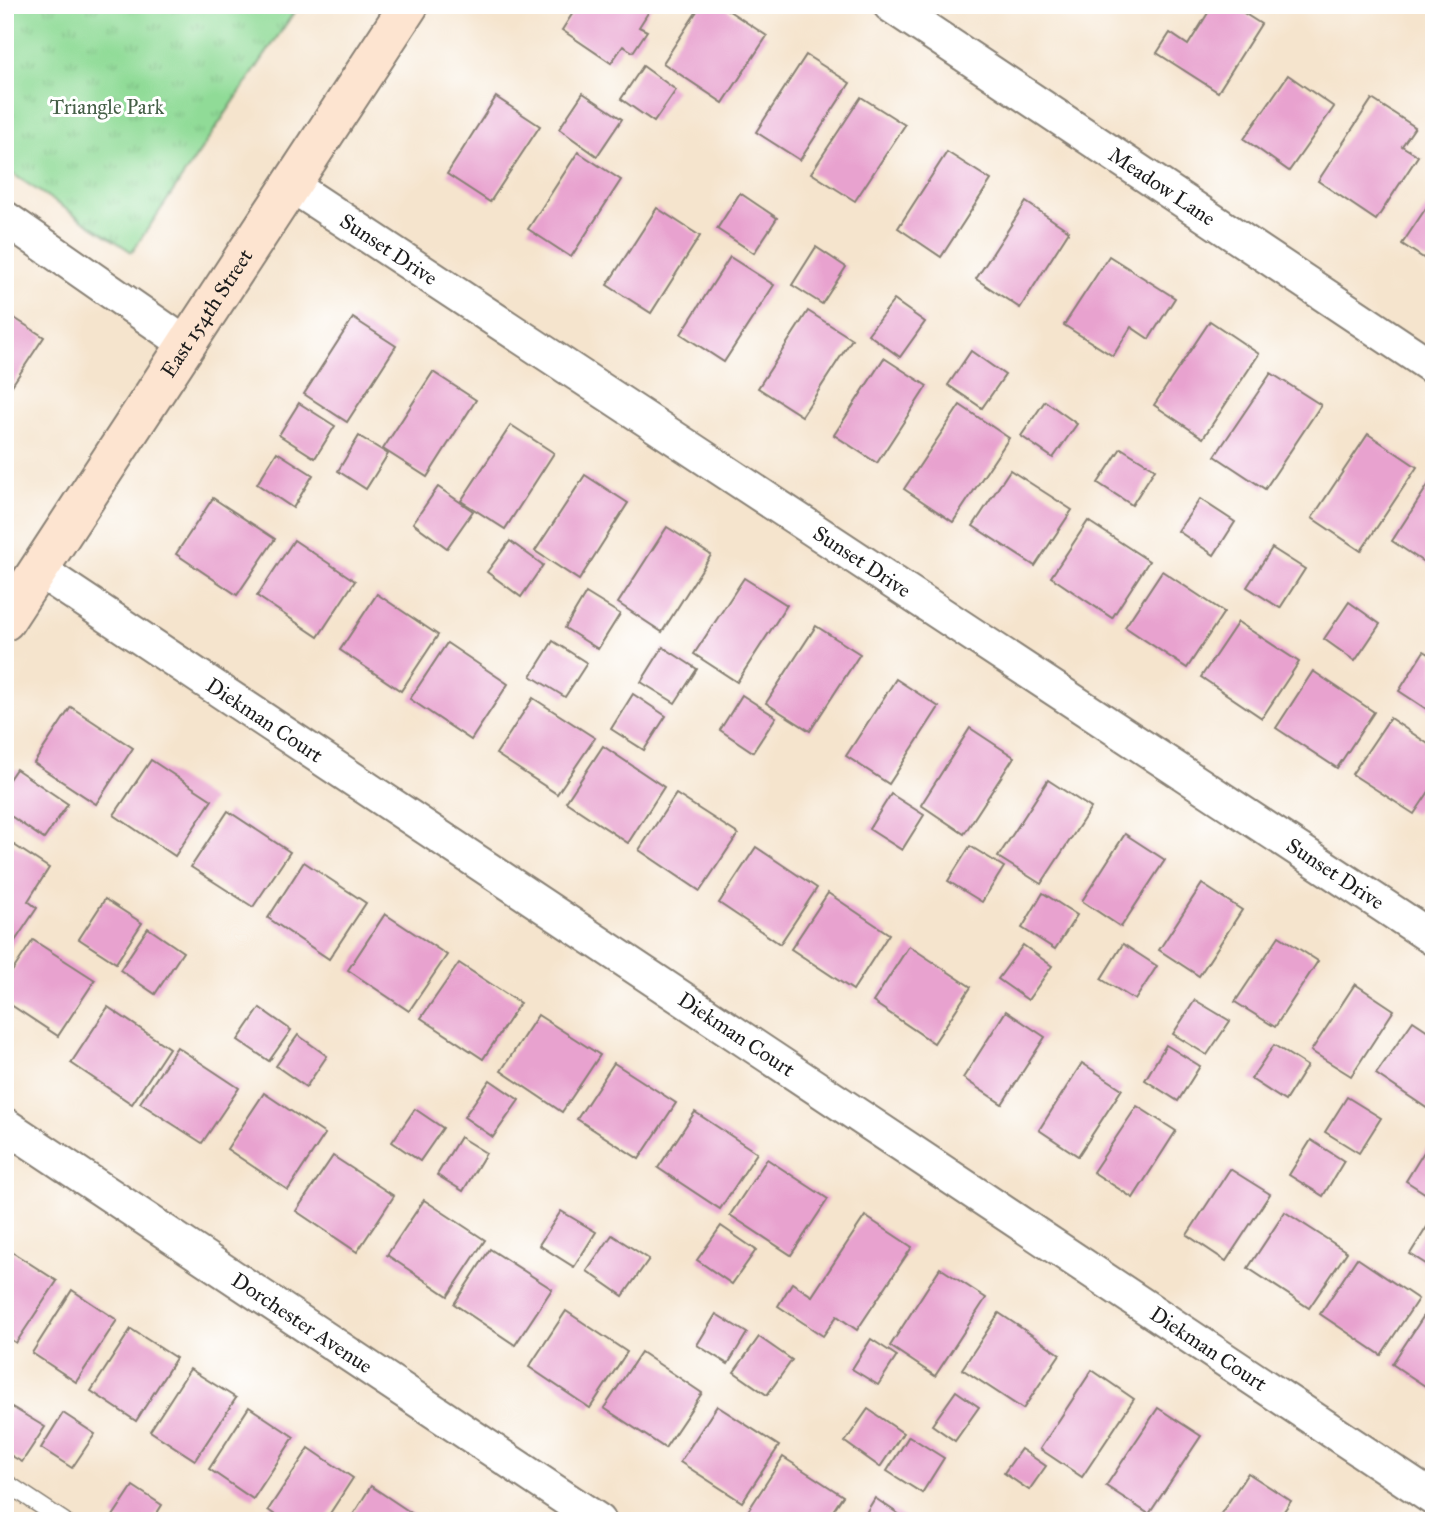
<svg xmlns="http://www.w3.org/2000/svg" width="1439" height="1526" viewBox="0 0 1439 1526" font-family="'IM FELL Great Primer',serif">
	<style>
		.park { fill: url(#park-tufts); stroke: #567c5a; stroke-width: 2 }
		.building { fill: #e8a2cf }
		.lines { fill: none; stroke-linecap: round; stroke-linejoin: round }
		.lane-casing { stroke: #888074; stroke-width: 19 }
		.street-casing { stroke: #888074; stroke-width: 37 }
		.secondary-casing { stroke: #888074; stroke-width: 42 }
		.lane { stroke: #fff; stroke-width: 16 }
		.street { stroke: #fff; stroke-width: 33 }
		.secondary { stroke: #fde4d0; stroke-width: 38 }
		.labels { text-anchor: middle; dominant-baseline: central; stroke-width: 6; stroke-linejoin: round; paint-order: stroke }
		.park-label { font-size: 21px; fill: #455f47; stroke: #fff }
		.street-label { font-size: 21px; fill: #1c1c1c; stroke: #fff }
	</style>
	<defs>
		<pattern id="park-tufts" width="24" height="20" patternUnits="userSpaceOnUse" patternTransform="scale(1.75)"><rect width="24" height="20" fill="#90db97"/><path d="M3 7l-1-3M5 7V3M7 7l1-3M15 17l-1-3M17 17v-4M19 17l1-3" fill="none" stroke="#7cbb82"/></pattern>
	</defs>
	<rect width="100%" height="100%" fill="#fff"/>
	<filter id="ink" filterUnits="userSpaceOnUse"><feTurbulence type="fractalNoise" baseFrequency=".0143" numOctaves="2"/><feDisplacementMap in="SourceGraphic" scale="14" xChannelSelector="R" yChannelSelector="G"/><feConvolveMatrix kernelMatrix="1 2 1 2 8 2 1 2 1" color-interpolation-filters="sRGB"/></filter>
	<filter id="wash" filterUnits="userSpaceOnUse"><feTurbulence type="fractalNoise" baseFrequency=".00686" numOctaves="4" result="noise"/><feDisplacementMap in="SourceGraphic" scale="28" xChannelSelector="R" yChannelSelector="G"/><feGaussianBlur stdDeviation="1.57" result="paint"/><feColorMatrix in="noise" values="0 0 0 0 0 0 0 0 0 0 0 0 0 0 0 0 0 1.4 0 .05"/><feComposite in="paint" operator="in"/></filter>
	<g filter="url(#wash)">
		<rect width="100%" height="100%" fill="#f5e4cd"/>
		<polygon class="park" points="5,5 299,5 132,252 5,169"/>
		<g id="blocks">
			<g class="building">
				<polygon points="578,5 653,5 639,27 647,31 633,52 623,46 611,63 562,30"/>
				<polygon points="701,5 720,5 767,36 723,103 663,63"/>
				<polygon points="1213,5 1231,5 1261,24 1218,92 1157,53 1170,33 1188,45"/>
				<polygon points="806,55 850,83 800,160 756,132"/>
				<polygon points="643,66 676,90 654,122 621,99"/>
				<polygon points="1288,75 1334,107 1289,171 1244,139"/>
				<polygon points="583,93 622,119 597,156 559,129"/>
				<polygon points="496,97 540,126 490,202 447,174"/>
				<polygon points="861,97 905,125 855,201 811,173"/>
				<polygon points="1372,99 1415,127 1402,146 1418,156 1376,220 1318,181"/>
				<polygon points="578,152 621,180 571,257 528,229"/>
				<polygon points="947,152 991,180 941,257 898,228"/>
				<polygon points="740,193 777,218 754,253 717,229"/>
				<polygon points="1434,196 1434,265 1402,244"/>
				<polygon points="1026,202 1069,231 1020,308 976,279"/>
				<polygon points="657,208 700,236 651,313 607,285"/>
				<polygon points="816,247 846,267 822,304 792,285"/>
				<polygon points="1109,256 1175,298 1149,339 1131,327 1113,356 1064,325"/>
				<polygon points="730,257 774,285 724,362 681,334"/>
				<polygon points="894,300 925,322 900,357 868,334"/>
				<polygon points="808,311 852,339 802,416 758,388"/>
				<polygon points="5,312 44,337 5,396"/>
				<polygon points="353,318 396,346 347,422 304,394"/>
				<polygon points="1210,321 1259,354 1203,438 1154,405"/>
				<polygon points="971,351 1005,375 982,408 948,385"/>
				<polygon points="884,358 927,386 877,463 834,435"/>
				<polygon points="433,372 476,400 427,477 383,449"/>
				<polygon points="1271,373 1321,405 1265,489 1215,456"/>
				<polygon points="1045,401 1077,424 1053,458 1021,436"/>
				<polygon points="299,403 335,426 315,458 279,435"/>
				<polygon points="960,405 1009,438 953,522 904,489"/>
				<polygon points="511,425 554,453 505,529 461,501"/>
				<polygon points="1368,434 1417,467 1361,551 1312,518"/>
				<polygon points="359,436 388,454 366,489 338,471"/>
				<polygon points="1121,448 1155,469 1132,505 1098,483"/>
				<polygon points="277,452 313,475 293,508 257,484"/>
				<polygon points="1010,470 1072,510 1035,566 973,526"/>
				<polygon points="585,475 628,503 579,580 535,551"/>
				<polygon points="1434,476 1434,569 1392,541"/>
				<polygon points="438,487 473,511 447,548 413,523"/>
				<polygon points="213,498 275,539 237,595 176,554"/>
				<polygon points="1200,499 1235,522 1214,555 1178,531"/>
				<polygon points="1088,521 1149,561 1112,618 1051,577"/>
				<polygon points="667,527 711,555 662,632 618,603"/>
				<polygon points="294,540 355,581 318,637 257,596"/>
				<polygon points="510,541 543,565 521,597 487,572"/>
				<polygon points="1272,548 1305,569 1280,608 1247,587"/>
				<polygon points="1162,571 1224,612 1187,668 1125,627"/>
				<polygon points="744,578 787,605 737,682 694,654"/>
				<polygon points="586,593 620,614 598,649 565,628"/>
				<polygon points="377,594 438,635 401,691 340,650"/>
				<polygon points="1349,602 1380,624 1355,661 1324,639"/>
				<polygon points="1238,622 1299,662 1262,718 1201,677"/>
				<polygon points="816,626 860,654 810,731 766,703"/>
				<polygon points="553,641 587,663 565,697 531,676"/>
				<polygon points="447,643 508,684 471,740 410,699"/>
				<polygon points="663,647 697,669 675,703 641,682"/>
				<polygon points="1424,651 1434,657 1434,707 1431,712 1399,691"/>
				<polygon points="1313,671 1374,712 1337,768 1276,728"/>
				<polygon points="896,679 939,707 889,784 846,756"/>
				<polygon points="633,694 666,716 644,750 611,729"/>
				<polygon points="742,695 776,717 753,752 720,730"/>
				<polygon points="533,698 595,738 557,794 496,754"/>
				<polygon points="71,707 133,748 96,804 34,763"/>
				<polygon points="1390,718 1434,748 1434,784 1414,814 1352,774"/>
				<polygon points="970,728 1014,757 964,834 921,805"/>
				<polygon points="603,746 664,787 628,843 566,802"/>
				<polygon points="151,760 212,800 175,856 114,815"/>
				<polygon points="16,769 68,804 44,839 5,812 5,785"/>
				<polygon points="1048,780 1091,808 1041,884 998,857"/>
				<polygon points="676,794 738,834 700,891 639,850"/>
				<polygon points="891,794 924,815 902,850 869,829"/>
				<polygon points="228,811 290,852 253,907 191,867"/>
				<polygon points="1125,834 1165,860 1121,927 1082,901"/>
				<polygon points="5,839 49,868 28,901 37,908 5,956"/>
				<polygon points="970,846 1004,867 982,902 948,881"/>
				<polygon points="756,847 817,888 780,944 719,903"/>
				<polygon points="304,862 366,903 329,959 268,918"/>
				<polygon points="1202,884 1242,910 1199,976 1159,950"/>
				<polygon points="828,893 889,934 853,990 791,949"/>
				<polygon points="1043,893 1077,915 1055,949 1022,928"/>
				<polygon points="105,899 142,923 116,963 79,939"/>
				<polygon points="385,914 447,955 409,1011 348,970"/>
				<polygon points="148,928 183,952 155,994 120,970"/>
				<polygon points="1279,936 1318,961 1275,1027 1235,1002"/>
				<polygon points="33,940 95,980 58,1036 5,1001 5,982"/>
				<polygon points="1123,944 1157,966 1135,1000 1101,979"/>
				<polygon points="1023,945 1052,966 1028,1000 998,979"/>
				<polygon points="909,946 971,987 934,1043 873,1002"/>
				<polygon points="459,963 520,1003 483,1059 421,1018"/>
				<polygon points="1355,984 1394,1010 1351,1076 1311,1051"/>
				<polygon points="1195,1000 1230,1021 1207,1055 1173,1034"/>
				<polygon points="108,1007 169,1048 132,1104 71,1063"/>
				<polygon points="260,1008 291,1030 269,1061 238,1040"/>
				<polygon points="1006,1011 1045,1037 1002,1104 963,1078"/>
				<polygon points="538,1015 600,1055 562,1112 501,1071"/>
				<polygon points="1413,1021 1434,1035 1434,1113 1376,1074"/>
				<polygon points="298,1035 327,1056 306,1087 276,1066"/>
				<polygon points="1166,1045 1200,1066 1178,1101 1145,1080"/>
				<polygon points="1274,1045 1307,1066 1285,1101 1251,1079"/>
				<polygon points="177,1047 239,1088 202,1143 140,1103"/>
				<polygon points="614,1063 676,1103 639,1159 577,1119"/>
				<polygon points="1082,1063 1122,1089 1078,1156 1039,1130"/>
				<polygon points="490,1080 519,1100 493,1137 464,1117"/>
				<polygon points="264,1093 325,1134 288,1190 227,1149"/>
				<polygon points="1347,1097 1381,1118 1359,1153 1325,1132"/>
				<polygon points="1137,1106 1176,1131 1133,1198 1093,1172"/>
				<polygon points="415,1109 443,1128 420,1161 392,1142"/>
				<polygon points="695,1112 757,1153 720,1209 658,1168"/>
				<polygon points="460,1137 486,1153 463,1191 437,1175"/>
				<polygon points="1311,1140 1344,1161 1323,1196 1289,1175"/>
				<polygon points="1427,1147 1434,1151 1434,1199 1406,1181"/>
				<polygon points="333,1156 394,1196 357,1252 296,1211"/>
				<polygon points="767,1159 828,1199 791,1255 730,1215"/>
				<polygon points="1230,1169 1270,1194 1226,1261 1187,1235"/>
				<polygon points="424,1200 485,1240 448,1296 387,1255"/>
				<polygon points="561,1211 596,1232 574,1267 539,1245"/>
				<polygon points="1285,1212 1347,1252 1309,1308 1248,1268"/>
				<polygon points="865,1216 912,1247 857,1330 837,1316 823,1336 778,1306 792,1283 812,1296"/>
				<polygon points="1432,1219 1434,1220 1434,1269 1410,1254"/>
				<polygon points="721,1226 756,1250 732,1284 697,1260"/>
				<polygon points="612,1235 649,1259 623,1296 587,1271"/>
				<polygon points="490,1249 552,1289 515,1345 454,1304"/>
				<polygon points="12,1252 57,1281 16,1343 5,1336 5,1262"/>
				<polygon points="1357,1258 1418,1299 1381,1355 1320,1314"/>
				<polygon points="940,1268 986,1298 935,1376 890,1346"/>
				<polygon points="72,1290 117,1320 76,1382 32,1353"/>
				<polygon points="1429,1308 1434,1312 1434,1392 1392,1364"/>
				<polygon points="566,1311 627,1352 590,1408 529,1367"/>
				<polygon points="999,1313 1060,1354 1023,1409 962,1369"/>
				<polygon points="716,1314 747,1333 728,1364 697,1345"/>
				<polygon points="131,1329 176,1358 136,1421 91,1391"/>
				<polygon points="759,1337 792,1360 767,1395 734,1372"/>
				<polygon points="871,1339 897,1356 878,1385 852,1369"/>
				<polygon points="641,1352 702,1393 665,1448 604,1408"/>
				<polygon points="190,1369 236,1398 195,1460 150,1431"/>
				<polygon points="1092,1370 1134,1399 1082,1477 1040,1449"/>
				<polygon points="956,1391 979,1407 955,1441 932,1425"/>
				<polygon points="717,1406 779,1446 742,1502 680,1462"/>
				<polygon points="12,1407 45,1427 22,1462 5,1452 5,1418"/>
				<polygon points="249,1407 294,1437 253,1499 209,1469"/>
				<polygon points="1158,1408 1201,1436 1149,1514 1106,1486"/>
				<polygon points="868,1409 903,1433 880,1467 845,1442"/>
				<polygon points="63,1413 95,1434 72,1468 41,1448"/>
				<polygon points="909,1436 944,1458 922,1493 887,1471"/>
				<polygon points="309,1448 353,1478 325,1521 284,1521 268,1510"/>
				<polygon points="1021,1449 1046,1466 1029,1490 1004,1473"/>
				<polygon points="783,1457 843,1496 826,1521 764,1521 748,1511"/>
				<polygon points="1248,1473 1291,1501 1277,1521 1216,1521"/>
				<polygon points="133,1486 162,1505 152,1521 120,1521 113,1516"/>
				<polygon points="371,1486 416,1516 413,1521 349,1521"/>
				<polygon points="875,1498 909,1521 861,1521"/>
			</g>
		</g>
	</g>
	<g filter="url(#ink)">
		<use href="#blocks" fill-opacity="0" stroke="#888074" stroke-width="2"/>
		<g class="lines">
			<defs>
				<polyline id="lane" points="5,1482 64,1521"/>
				<g id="street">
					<path id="s1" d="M890,5l544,363"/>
					<path id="s2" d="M291,185l1143,754"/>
					<polyline points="5,218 186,344"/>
					<path id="s3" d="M39,570l1395,929"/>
					<path id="s4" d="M5,1125l594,396"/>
				</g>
				<g id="secondary">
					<path id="s5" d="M5,621l404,-616"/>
				</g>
			</defs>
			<use href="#lane" class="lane-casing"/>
			<use href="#street" class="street-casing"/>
			<use href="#secondary" class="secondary-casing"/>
			<use href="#lane" class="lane"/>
			<use href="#street" class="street"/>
			<use href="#secondary" class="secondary"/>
		</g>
	</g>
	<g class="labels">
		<g class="park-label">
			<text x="107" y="107">Triangle Park</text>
		</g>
		<g class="street-label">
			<text stroke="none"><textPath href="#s1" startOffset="327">Meadow Lane</textPath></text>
			<text stroke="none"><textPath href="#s2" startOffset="117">Sunset Drive</textPath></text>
			<text stroke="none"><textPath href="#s5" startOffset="368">East 154th Street</textPath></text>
			<text stroke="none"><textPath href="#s2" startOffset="684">Sunset Drive</textPath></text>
			<text stroke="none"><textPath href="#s3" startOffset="271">Diekman Court</textPath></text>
			<text stroke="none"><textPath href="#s2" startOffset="1251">Sunset Drive</textPath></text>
			<text stroke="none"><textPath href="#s3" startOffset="838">Diekman Court</textPath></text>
			<text stroke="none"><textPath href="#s4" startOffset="357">Dorchester Avenue</textPath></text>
			<text stroke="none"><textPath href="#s3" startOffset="1405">Diekman Court</textPath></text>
		</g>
	</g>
	<rect width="1439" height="1526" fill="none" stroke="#fff" stroke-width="28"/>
</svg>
